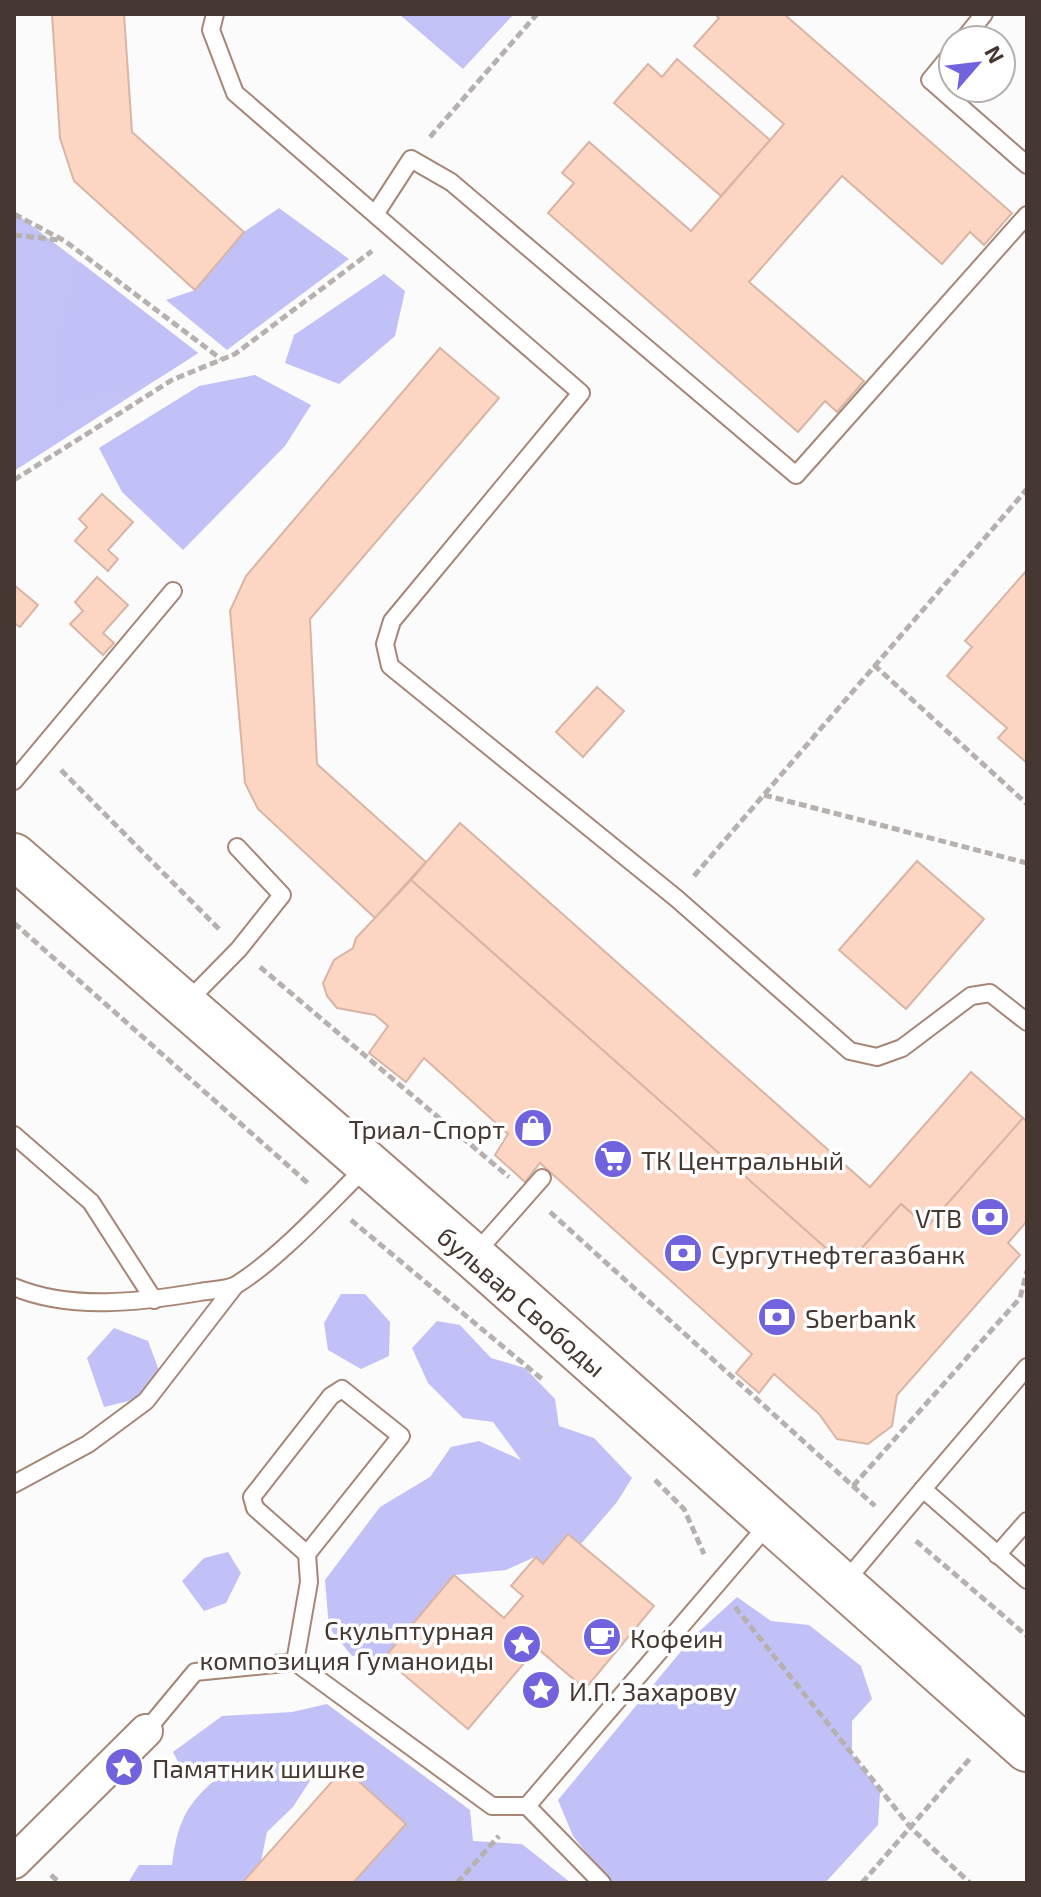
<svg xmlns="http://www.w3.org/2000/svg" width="1041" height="1897" viewBox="0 0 1041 1897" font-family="'Exo 2',sans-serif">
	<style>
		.green { fill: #c2c2f6 }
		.forest { fill: #c1c1f7 }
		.building { fill: #fcd5c3; stroke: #d8b5a5; stroke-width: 2 }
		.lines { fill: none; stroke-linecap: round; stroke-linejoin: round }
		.lane-casing { stroke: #a78676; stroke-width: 20 }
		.street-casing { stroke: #a78676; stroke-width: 36 }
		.secondary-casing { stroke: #a78676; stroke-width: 48 }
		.path { stroke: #b6b1ae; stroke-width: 5; stroke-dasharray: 8 4; stroke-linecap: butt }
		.lane { stroke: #fff; stroke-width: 16 }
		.street { stroke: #fff; stroke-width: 32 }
		.secondary { stroke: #fff; stroke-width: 44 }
		.labels { text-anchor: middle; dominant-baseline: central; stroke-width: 7; stroke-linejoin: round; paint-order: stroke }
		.poi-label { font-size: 26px; fill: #463831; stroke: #fff; text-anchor: start }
		.street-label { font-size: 26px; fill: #463831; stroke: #fff }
	</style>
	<rect width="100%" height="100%" fill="#fbfbfb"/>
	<g class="green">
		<polygon points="399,14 514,14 463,69"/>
		<polygon points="14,212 198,353 14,471"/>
	</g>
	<g class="forest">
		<polygon points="279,208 349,259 227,350 166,300 195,290 244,232"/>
		<polygon points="80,262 198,353 156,380 57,403 56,348"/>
		<polygon points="384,274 405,291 395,336 339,384 285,363 294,335"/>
		<polygon points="255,375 311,405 285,446 183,550 122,492 99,448 199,386"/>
		<polygon points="341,1294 365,1294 390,1322 389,1356 361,1369 328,1350 324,1323"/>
		<polygon points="437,1321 460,1325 491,1358 525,1368 555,1399 559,1426 594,1438 632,1478 617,1502 581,1544 568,1534 543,1564 535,1557 506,1570 454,1575 384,1658 352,1656 329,1628 325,1580 380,1507 430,1477 451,1447 479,1441 521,1460 493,1422 463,1418 428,1383 412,1348"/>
		<polygon points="114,1328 148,1341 160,1373 137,1399 104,1407 87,1358"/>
		<polygon points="228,1552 241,1573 226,1603 204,1611 182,1581 204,1558"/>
		<polygon points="737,1597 771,1621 809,1625 861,1666 872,1699 852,1721 852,1754 880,1792 878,1825 825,1883 610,1883 573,1836 558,1800 692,1638"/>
		<path d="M327,1704l143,106 3,31 49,3 49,39h-218l53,-59 -62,-56 -27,2 -24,37 -26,25 -6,29 -19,22h-114l11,-18h33c5,-39 12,-59 43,-85l-30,-4 -12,-24 49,-36 70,-4z"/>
	</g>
	<g class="building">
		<polygon points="52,14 124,14 132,132 244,232 195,290 74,181 60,138"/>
		<polygon points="715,14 784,14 1012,213 984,245 970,232 942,264 842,176 749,282 864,381 837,412 825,401 798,432 548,213 574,183 562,173 589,142 691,231 784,124 694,46 719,18"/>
		<polygon points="677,59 770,140 721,196 614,103 648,64 662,77"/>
		<polygon points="440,348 499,398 310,619 317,764 426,862 375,918 258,809 245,783 230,611 246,576"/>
		<polygon points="102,494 133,522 108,550 118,559 108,571 75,541 87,527 79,519"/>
		<polygon points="1027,570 1027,763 998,738 1007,728 947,676 972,647 965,641"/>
		<polygon points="97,577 128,605 103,633 114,643 103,655 70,624 83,611 75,602"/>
		<polygon points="14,585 38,605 20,627 14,623"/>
		<polygon points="597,687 624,711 583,757 556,732"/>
		<polygon points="460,823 870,1187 971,1072 1023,1118 927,1227 901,1204 846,1266 411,880"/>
		<polygon points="917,861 984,919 906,1009 839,950"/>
		<polygon points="411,880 846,1266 901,1204 927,1227 1023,1118 1027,1122 1027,1221 1008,1243 1020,1255 897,1395 892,1426 868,1444 837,1439 819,1414 774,1374 759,1393 736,1373 752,1354 540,1163 525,1182 495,1155 508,1134 424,1058 406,1082 369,1053 388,1026 375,1015 337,1008 327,996 323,983 334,960 353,948 356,938"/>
		<polygon points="568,1534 654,1606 585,1689 537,1648 468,1729 384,1658 454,1575 504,1618 523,1596 511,1586 536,1557 543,1564"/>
		<polygon points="344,1768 406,1824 353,1883 242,1883"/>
	</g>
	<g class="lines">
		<defs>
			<g id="lane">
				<polyline points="215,14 211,30 235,93 581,393 392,621 385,644 390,666 676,898 850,1051 877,1057 902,1048 971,996 990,993 1027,1022"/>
				<polyline points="963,40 984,14"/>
				<polyline points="953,52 930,80 1027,165"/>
				<polyline points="376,213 411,159 451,182 796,475 1027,215"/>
				<polyline points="14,781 173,591"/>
				<polyline points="187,1002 239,949 282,895 237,847"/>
				<polyline points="14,1135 91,1202 154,1300"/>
				<polyline points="474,1255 542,1178"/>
				<path d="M14,1287c57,24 127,15 186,5 11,-2 27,-2 36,-7 44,-27 93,-82 131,-119"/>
				<polyline points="1027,1367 923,1489 1027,1580"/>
				<polyline points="14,1484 88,1444 146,1401 234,1287"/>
				<polyline points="307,1554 255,1508 252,1497 331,1396 342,1389 401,1436 307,1554 309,1582 295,1662 492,1806 527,1806 771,1521"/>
				<polyline points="997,1555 1027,1521"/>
				<polyline points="845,1582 923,1489"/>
				<polyline points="146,1731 195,1672 295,1662"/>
				<polyline points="527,1806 602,1883"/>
			</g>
			<polyline id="street" points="14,1862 146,1731"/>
			<polyline id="secondary" points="14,856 473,1256 1027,1749"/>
		</defs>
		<use href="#lane" class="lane-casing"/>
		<use href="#street" class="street-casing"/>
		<use href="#secondary" class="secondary-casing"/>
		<g class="path">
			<polyline points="430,137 537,14"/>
			<polyline points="14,214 65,241 221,359"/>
			<polyline points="14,235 60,240"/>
			<polyline points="14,480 172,380 235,354 372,251"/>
			<polyline points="874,665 1027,804"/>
			<polyline points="61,770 220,930"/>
			<polyline points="764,795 1027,863"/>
			<polyline points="694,876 1027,489"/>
			<polyline points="14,923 310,1185"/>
			<polyline points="260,967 509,1177"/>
			<polyline points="550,1212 875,1506"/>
			<polyline points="351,1220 543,1380"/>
			<polyline points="655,1480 684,1509 704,1554"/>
			<polyline points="853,1486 1020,1298 1027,1271"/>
			<polyline points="916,1541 1027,1636"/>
			<polyline points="735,1607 911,1828 970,1883"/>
			<polyline points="51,1875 60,1883"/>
			<polyline points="457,1883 499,1836"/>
			<polyline points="862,1883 972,1756"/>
		</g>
		<use href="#lane" class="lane"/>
		<use href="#street" class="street"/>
		<use href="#secondary" class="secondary"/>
	</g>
	<defs>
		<symbol id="shop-disc" viewBox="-11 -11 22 22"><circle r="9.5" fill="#7162dd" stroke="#fff"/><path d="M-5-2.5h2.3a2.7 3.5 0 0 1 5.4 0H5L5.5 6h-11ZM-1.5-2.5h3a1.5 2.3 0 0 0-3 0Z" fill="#fff"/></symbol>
		<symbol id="supermarket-disc" viewBox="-11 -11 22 22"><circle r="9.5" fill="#7162dd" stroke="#fff"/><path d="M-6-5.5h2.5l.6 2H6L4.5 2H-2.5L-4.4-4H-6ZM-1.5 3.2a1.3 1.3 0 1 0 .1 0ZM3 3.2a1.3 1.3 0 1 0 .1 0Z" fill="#fff"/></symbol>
		<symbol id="bank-disc" viewBox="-11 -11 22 22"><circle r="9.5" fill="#7162dd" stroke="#fff"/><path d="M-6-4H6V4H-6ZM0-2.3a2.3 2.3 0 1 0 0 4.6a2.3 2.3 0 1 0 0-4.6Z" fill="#fff"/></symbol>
		<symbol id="cafe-disc" viewBox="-11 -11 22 22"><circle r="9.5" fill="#7162dd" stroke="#fff"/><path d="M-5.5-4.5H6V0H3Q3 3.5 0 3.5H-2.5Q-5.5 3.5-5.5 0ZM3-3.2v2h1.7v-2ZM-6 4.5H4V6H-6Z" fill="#fff"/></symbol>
		<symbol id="sight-disc" viewBox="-11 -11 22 22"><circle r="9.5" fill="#7162dd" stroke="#fff"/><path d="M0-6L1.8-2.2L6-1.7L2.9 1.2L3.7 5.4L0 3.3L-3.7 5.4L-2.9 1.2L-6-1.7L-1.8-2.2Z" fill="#fff"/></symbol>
	</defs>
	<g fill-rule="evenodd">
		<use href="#shop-disc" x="511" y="1106" width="44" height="44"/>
		<use href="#supermarket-disc" x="591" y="1137" width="44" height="44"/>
		<use href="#bank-disc" x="968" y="1195" width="44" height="44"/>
		<use href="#bank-disc" x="661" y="1231" width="44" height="44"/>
		<use href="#bank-disc" x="755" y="1295" width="44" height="44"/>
		<use href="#cafe-disc" x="580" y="1615" width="44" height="44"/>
		<use href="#sight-disc" x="500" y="1622" width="44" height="44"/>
		<use href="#sight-disc" x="519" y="1668" width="44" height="44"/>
		<use href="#sight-disc" x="102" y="1745" width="44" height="44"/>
	</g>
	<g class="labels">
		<g class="poi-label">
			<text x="505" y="1128" text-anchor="end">Триал-Спорт</text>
			<text x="641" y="1159">ТК Центральный</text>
			<text x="962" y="1217" text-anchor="end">VTB</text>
			<text x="711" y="1253">Сургутнефтегазбанк</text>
			<text x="805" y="1317">Sberbank</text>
			<text x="494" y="1629" text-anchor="end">Скульптурная<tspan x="494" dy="30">композиция Гуманоиды</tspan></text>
			<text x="630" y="1637">Кофеин</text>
			<text x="569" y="1690">И.П. Захарову</text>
			<text x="152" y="1767">Памятник шишке</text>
		</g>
		<g class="street-label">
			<text transform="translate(522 1301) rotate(41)">бульвар Свободы</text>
		</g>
	</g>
	<rect width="1041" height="1897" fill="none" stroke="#463831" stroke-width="32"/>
	<g transform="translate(977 64) rotate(62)"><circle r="38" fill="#ffffff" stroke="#b5afad" stroke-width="2"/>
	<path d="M0-6L14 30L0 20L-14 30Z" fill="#7162dd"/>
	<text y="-12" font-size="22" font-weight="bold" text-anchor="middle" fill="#463831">N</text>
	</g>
</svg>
